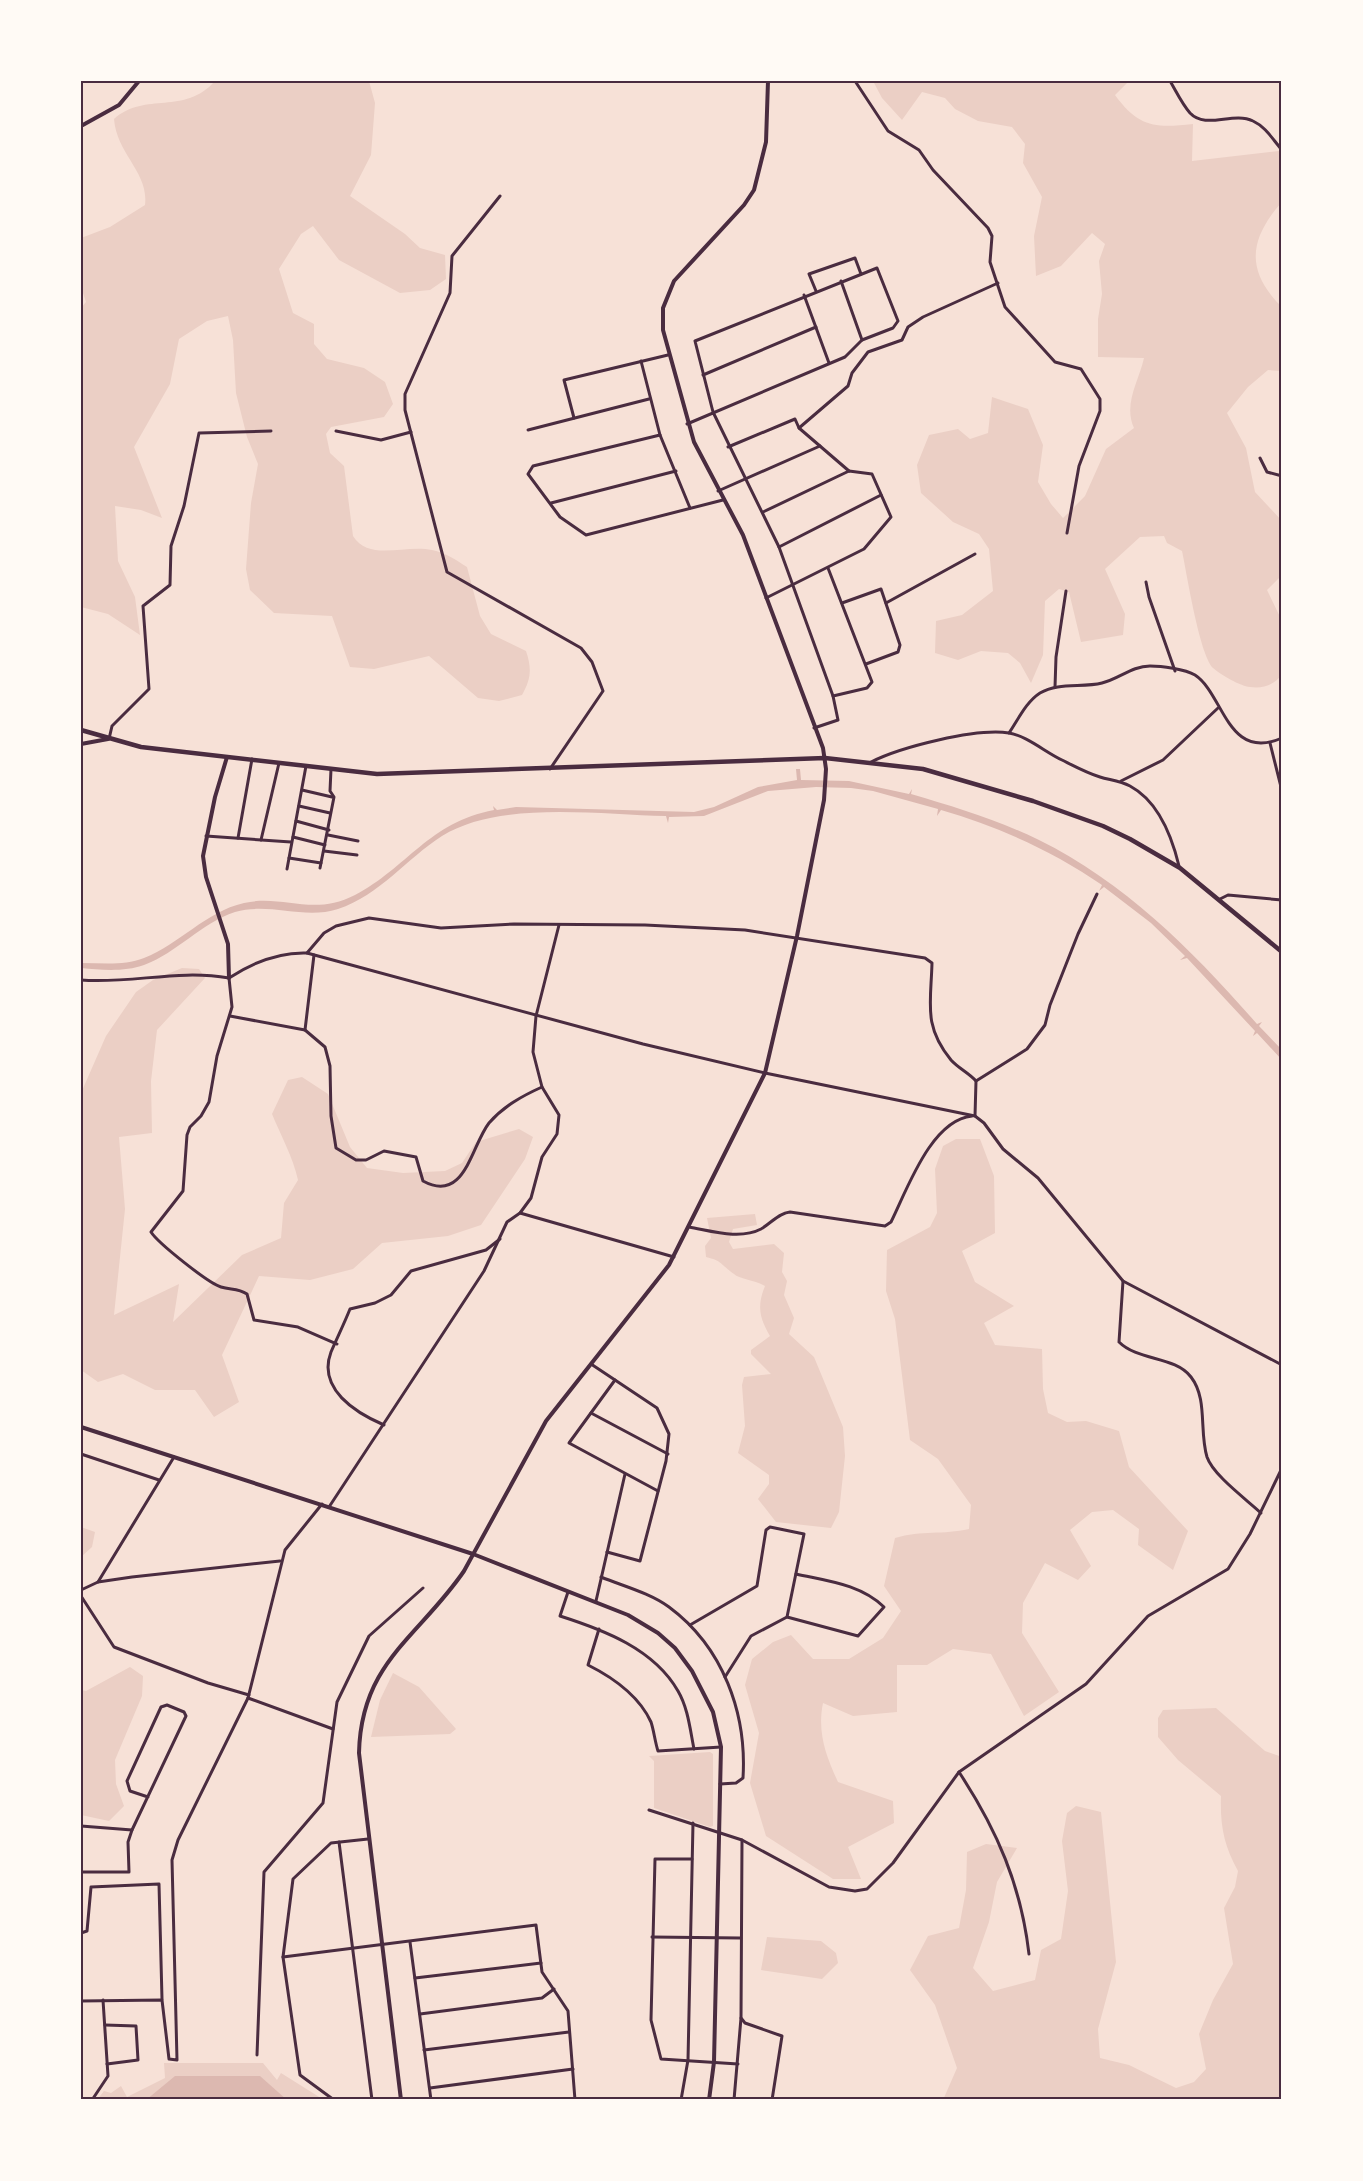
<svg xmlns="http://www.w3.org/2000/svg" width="1363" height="2181" viewBox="0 0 1363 2181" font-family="'Roboto Serif',serif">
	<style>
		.green { fill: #ebcfc5 }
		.water { fill: #dcb8b0 }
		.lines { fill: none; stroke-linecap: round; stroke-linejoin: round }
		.minor { stroke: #4a2c40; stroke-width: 3 }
		.tertiary { stroke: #4a2c40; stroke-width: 4 }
		.primary { stroke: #4a2c40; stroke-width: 4.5 }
		.neatline { fill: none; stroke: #4a2c40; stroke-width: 2 }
	</style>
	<rect width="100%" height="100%" fill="#f7e1d7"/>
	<g class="green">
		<path d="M215,81h154l6,22 -4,52 -21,41 55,38 15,14 25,7 1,24 -16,11 -30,3 -61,-33 -26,-34 -12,8 -22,35 14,44 21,11v20l13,15 37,9 21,14 8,22 -9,13 -53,10 -5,7 4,19 14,13 9,70c16,26 52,8 79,14 14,3 24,10 35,17l13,49 11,18 35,17c6,18 5,28 -4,44l-23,6 -21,-3 -49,-42 -55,13 -24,-2 -18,-51 -58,-3 -24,-23 -4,-21 5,-66 7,-39 -11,-27 -11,-44 -3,-53 -5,-24 -21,5 -28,18 -9,45 -36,63 28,71 -21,-8 -26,-4 3,55 17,36 5,38 -32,-21 -27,-7v-299l5,-6 -5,-15v-49l29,-11 35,-22c4,-33 -28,-50 -31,-86 32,-28 70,-3 101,-38z"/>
		<path d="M873,81h256l-14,14c24,33 41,33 78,29l-1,37 87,-10 3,2v49c-33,37 -37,69 0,105v64l-14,-1 -20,17 -21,26 19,35 9,44 27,29v54l-15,15 15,31v53c-7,11 -20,15 -32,13 -10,-1 -29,-12 -37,-19 -14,-15 -26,-94 -31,-117l-15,-8 -3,-7 -24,1 -35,32 20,45 -2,21 -42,7 -12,-50 -10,-3 -14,12 -2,54 -12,28 -11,-20 -12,-10 -27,-2 -23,9 -23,-7 1,-32 26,-6 31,-24 -4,-42 -10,-15 -26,-12 -32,-29 -4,-28 12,-30 29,-6 12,10 18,-6 4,-36 36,12 15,36 -5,37 13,22 12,14 22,-22 21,-47 28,-21c-11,-24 5,-47 10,-70l-46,-1v-38l4,-25 -3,-33 6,-17 -13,-11 -31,33 -25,10 -2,-40 8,-39 -19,-34 2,-19 -13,-17 -34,-6 -23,-12 -10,-11 -23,-6 -20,28 -20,-22z"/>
		<path d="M182,968l17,1 6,9 -48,52 -6,51 1,52 -33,4 6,72 -11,106 65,-31 -6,38 69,-67 39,-17 3,-35 14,-23c-5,-23 -17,-44 -26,-66l16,-34 14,-3 26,17 22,53 17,21 36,5 42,-2 17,-8 14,-21 43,-13 14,8 -8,22 -44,66 -33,11 -66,7 -29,26 -43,11 -51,-4 -37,79 17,47 -25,15 -19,-27h-40l-32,-16 -25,8 -17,-12v-277l25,-57 30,-44 17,-12z"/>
		<path d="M956,1139h24l14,37 1,57 -33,18 13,31 39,24 -30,17 11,22 47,4 1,40 5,24 19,9 19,-1 33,10 10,36 59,64 -15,39 -35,-25 1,-16 -26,-19 -21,2 -22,18 21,36 -13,14 -33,-17 -22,40 -1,30 37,59 -35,24 -33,-62 -38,-5 -26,16h-30v47l-44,4 -30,-13c-6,29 3,53 15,79l55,19 1,22 -46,24 13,32h-28l-67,-43 -16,-53 9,-50 -14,-48 7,-26 21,-17 18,-7 22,24h36l34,-21 18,-27 -17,-25 11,-48c27,-8 48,-3 74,-9l2,-24 -33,-46 -28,-19 -15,-121 -9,-28 1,-41 43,-23 7,-14 -2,-44 8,-23z"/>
		<path d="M755,1214l2,11 -24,4 -4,13 4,7 41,-5 10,9 -2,19 5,9 -3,14 10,23 -5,16 25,23 29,70 2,29 -6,56 -8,16 -55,-6 -18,-23 11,-15v-9l-31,-22 7,-27 -3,-41 2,-8 27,-3 -20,-20v-4l19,-14c-11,-19 -13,-30 -5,-50 -10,-6 -26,-7 -31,-12 -13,-9 -11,-13 -28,-17l-1,-11 6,-8 -4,-20z"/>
		<polygon points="81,1527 95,1532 92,1547 81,1557"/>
		<polygon points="130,1667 143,1676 142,1696 115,1760 116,1784 124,1806 109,1821 81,1815 81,1690 86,1691"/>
		<polygon points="393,1673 419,1687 456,1729 450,1734 371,1737 380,1700"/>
		<path d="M1216,1708l49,43 17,6v343h-339l14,-32 -22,-63 -25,-35 18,-34 31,-8 7,-38 1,-38 19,-8 31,4 -20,34 -8,40 -16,46 20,23 42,-11 6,-30 20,-11 7,-48 -6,-50 5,-28 9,-7 25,6 15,150 -18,67 2,29 29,7 47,23 18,-6 12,-13 -7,-35 14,-34 20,-36 -9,-56 11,-21 3,-16c-14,-25 -18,-45 -17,-75l-43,-36 -20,-23v-19l5,-8z"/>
		<polygon points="710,1752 713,1754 713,1826 710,1827 654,1808 654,1761 649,1756"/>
		<polygon points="767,1937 821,1941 836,1953 838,1963 822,1979 761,1970"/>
		<polygon points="164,2063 263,2063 277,2080 281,2073 324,2100 97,2100 104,2091 111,2093 121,2086 127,2097 165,2078"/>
	</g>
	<g class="water">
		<path d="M796,769h4l1,11 48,1 60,13 3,-5 -1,5c44,13 87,26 128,46 87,43 155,112 218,184l5,-2 -3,4 23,24v10l-25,-27 -4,3 2,-5 -68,-73 -7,2 5,-4 -34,-33 -47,-36 -5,4 3,-6c-49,-34 -103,-58 -161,-75l-4,6 1,-7 -65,-18 -22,-3 -35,-1 -48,4 -64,25 -35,1 -1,6 -2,-7c-67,-1 -166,-16 -224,20 -36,23 -62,59 -104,73 -34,11 -69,-7 -103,3 -34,11 -58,41 -91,53 -19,7 -43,5 -63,3v-5c21,0 43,3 63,-5 36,-14 61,-46 100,-55 39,-9 69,14 111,-8 52,-27 74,-73 139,-85l-1,-4 4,4 19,-3 178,5 20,-5 44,-20 39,-7z"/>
		<polygon points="175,2076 260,2076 287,2100 146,2100"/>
	</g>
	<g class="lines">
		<g class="minor">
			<polyline points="855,81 888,131 919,150 933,170 988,228 992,236 990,262 1005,307 1055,362 1081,369 1100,399 1100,411 1079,466 1067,533"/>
			<path d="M1170,81c6,10 12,23 20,32 16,17 43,-2 63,8 13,6 20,19 29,29"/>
			<polyline points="500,196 452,256 450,293 405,394 405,410 447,572 581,648 592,662 603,691 550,769"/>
			<polyline points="841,281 862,340"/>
			<polyline points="816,291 809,274 855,258 861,274"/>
			<polyline points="804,295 829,363"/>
			<polyline points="641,361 660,435 690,508"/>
			<polyline points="703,375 816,327"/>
			<polyline points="574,418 564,380 668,355"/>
			<polyline points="687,424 845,357 862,340 893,328 898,321 877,268 695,341 713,412 779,547 833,696 838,720 814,728"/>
			<polyline points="799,428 848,386 852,373 868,352 902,340 908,327 923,317 998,283"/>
			<polyline points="528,430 649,399"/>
			<polyline points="336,431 381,440 411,432"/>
			<polyline points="660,435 533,466 528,474 560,517 586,535 723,500"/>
			<polyline points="728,447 795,419 799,428 849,471"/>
			<polyline points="1260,458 1267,472 1282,476"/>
			<polyline points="718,491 820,446"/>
			<polyline points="551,503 676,471"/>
			<polyline points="763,512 849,471 872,474 891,517 864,549 766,598"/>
			<polyline points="779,547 881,495"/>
			<polyline points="828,568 872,682 867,688 833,696"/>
			<polyline points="1146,582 1149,597 1175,671"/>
			<polyline points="842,603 881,589 900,645 898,652 866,664"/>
			<polyline points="886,603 975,554"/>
			<polyline points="1055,687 1056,657 1066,591"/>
			<path d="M1009,733c9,-13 17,-31 31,-40 18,-11 42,-5 62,-10 17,-4 30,-17 48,-17 11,0 35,3 45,9 29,19 32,87 87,63"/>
			<polyline points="109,739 112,726 149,689 143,606 170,585 171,546 184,506 199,433 271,431"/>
			<polyline points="1270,743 1282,791"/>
			<path d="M871,762c30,-15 104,-34 138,-29 18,3 36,19 53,27 12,6 25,13 38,17 10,3 20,4 30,9 28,15 42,51 49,80"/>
			<polyline points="1121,781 1163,760 1218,708"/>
			<polyline points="302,790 332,797"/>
			<polyline points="299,806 330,813"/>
			<polyline points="296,821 329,830"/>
			<polyline points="328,835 358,841"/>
			<polyline points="206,836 291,842"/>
			<polyline points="293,837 325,845"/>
			<polyline points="238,838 252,759"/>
			<polyline points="261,840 279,763"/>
			<polyline points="324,851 357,855"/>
			<polyline points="289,858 321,863"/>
			<polyline points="320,868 334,797 330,791 331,769"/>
			<polyline points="287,869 306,766"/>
			<polyline points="1220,899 1228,895 1282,900"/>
			<path d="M307,953l17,-20 12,-7 33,-8 72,10 73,-4 131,1 100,5 180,28 7,5c-1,40 -9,63 19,97 7,8 18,13 25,21l-1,35"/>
			<path d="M229,978l3,29 -15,49 -8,46 -8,14 -11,11 -3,8 -4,56 -32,41c7,11 57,51 70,55 10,3 17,1 26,7l7,26 44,7 39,17"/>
			<path d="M81,980c51,4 96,-11 148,-2 23,-15 50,-26 78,-25l336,91 122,29 210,43 9,7 19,26 35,29 85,103 159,84"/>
			<path d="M230,1016l75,14 20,17 5,19 1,50 5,32 20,12h10l18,-9 32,6 7,24c42,23 48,-35 66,-58 15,-17 33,-27 53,-36"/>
			<polyline points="305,1030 314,955"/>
			<polyline points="976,1081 1027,1049 1045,1025 1050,1005 1078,934 1097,894"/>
			<polyline points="520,1213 674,1257"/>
			<path d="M689,1227c23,4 51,13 72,2 10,-6 18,-16 29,-17l95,14 6,-4c16,-32 40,-102 81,-106"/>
			<path d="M1123,1281l-4,61c19,19 56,14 72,35 17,22 8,54 16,80 6,18 39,42 54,56"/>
			<polyline points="591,1364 657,1408 669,1434 666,1461 640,1561 607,1552"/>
			<polyline points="615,1380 569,1443 658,1491"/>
			<polyline points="591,1413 668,1454"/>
			<path d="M384,1425c-28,-12 -67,-36 -53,-73 6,-14 13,-28 19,-43l25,-6 16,-8 20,-24 75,-21 14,-11"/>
			<polyline points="81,1454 159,1480"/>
			<polyline points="329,1507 484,1271 507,1222 520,1213 531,1198 542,1157 557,1134 559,1115 542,1087 533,1052 536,1016 559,925"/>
			<path d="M601,1577c22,9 49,16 68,30 54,40 78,106 74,171l-7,5 -16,1"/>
			<polyline points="98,1582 174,1457"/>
			<polyline points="81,1590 98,1582 132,1577 280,1561"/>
			<path d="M568,1592l-8,24c44,14 94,33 118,75 10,17 12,38 16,58"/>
			<polyline points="81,1596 114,1647 208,1683 249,1695"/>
			<polyline points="596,1601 625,1474"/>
			<path d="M787,1617l71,19 26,-29c-24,-23 -57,-26 -88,-33"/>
			<polyline points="690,1625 757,1586 766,1530 770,1527 804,1534 787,1617 751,1636 725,1677"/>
			<path d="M599,1629l-11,36c24,12 51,31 63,57 3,9 4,20 7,29l63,-4"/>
			<polyline points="248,1698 333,1729"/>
			<path d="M959,1772c38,58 62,113 70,182"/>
			<polyline points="649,1810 742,1840 829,1887 855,1891 867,1889 893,1863 959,1772 1086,1684 1148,1616 1228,1569 1250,1534 1282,1468"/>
			<polyline points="81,1826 132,1830"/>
			<polyline points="742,1840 741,2018 745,2023 782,2036 772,2100"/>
			<polyline points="339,1842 372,2100"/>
			<polyline points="692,1859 655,1859 651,2020 661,2059 738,2064"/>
			<polyline points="81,1872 129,1872 128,1842 132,1830 186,1716 184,1712 167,1705 161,1707 127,1781 130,1791 148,1797"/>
			<polyline points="81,1933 87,1931 91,1887 159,1884 162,1999"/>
			<polyline points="652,1937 740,1938"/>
			<polyline points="410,1942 431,2100"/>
			<polyline points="283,1957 536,1925 542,1972 568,2011 575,2100"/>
			<polyline points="415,1978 541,1963"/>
			<polyline points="81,2001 162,2000 169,2059 177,2060 172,1860 178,1840 248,1698 285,1550 322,1504"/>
			<polyline points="420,2014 542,1998 554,1989"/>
			<polyline points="105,2025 136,2026 138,2060 107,2064"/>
			<polyline points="424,2050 569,2032"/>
			<polyline points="257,2055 264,1872 323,1803 337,1702 369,1636 423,1588"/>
			<polyline points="430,2088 573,2069"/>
			<polyline points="92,2100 108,2076 103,2000"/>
			<polyline points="334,2100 300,2075 283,1957 293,1879 331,1843 368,1839"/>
			<polyline points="681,2100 688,2060 693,1823"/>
			<polyline points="734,2100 741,2018"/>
		</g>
		<g class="tertiary">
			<polyline points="81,126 119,105 139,81"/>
			<polyline points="81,744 108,739"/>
			<polyline points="227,757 215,797 203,856 206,877 228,944 229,978"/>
			<polyline points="81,1427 473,1554 628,1615 658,1633 675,1648 692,1671 713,1712 721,1747 714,2062 709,2100"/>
			<path d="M401,2100l-42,-347c2,-91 60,-116 105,-182l82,-150 123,-156 96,-192 32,-137 27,-136 2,-31 -3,-21 -80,-213 -49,-93 -31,-112v-22l11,-27 70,-76 10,-15 12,-48 2,-61"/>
		</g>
		<polyline class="primary" points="81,730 141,747 377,774 825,758 923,769 1033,801 1103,826 1130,839 1180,868 1282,952"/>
	</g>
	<rect width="1363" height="2181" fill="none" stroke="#fffaf5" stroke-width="165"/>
	<rect x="82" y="82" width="1198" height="2016" class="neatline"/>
</svg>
